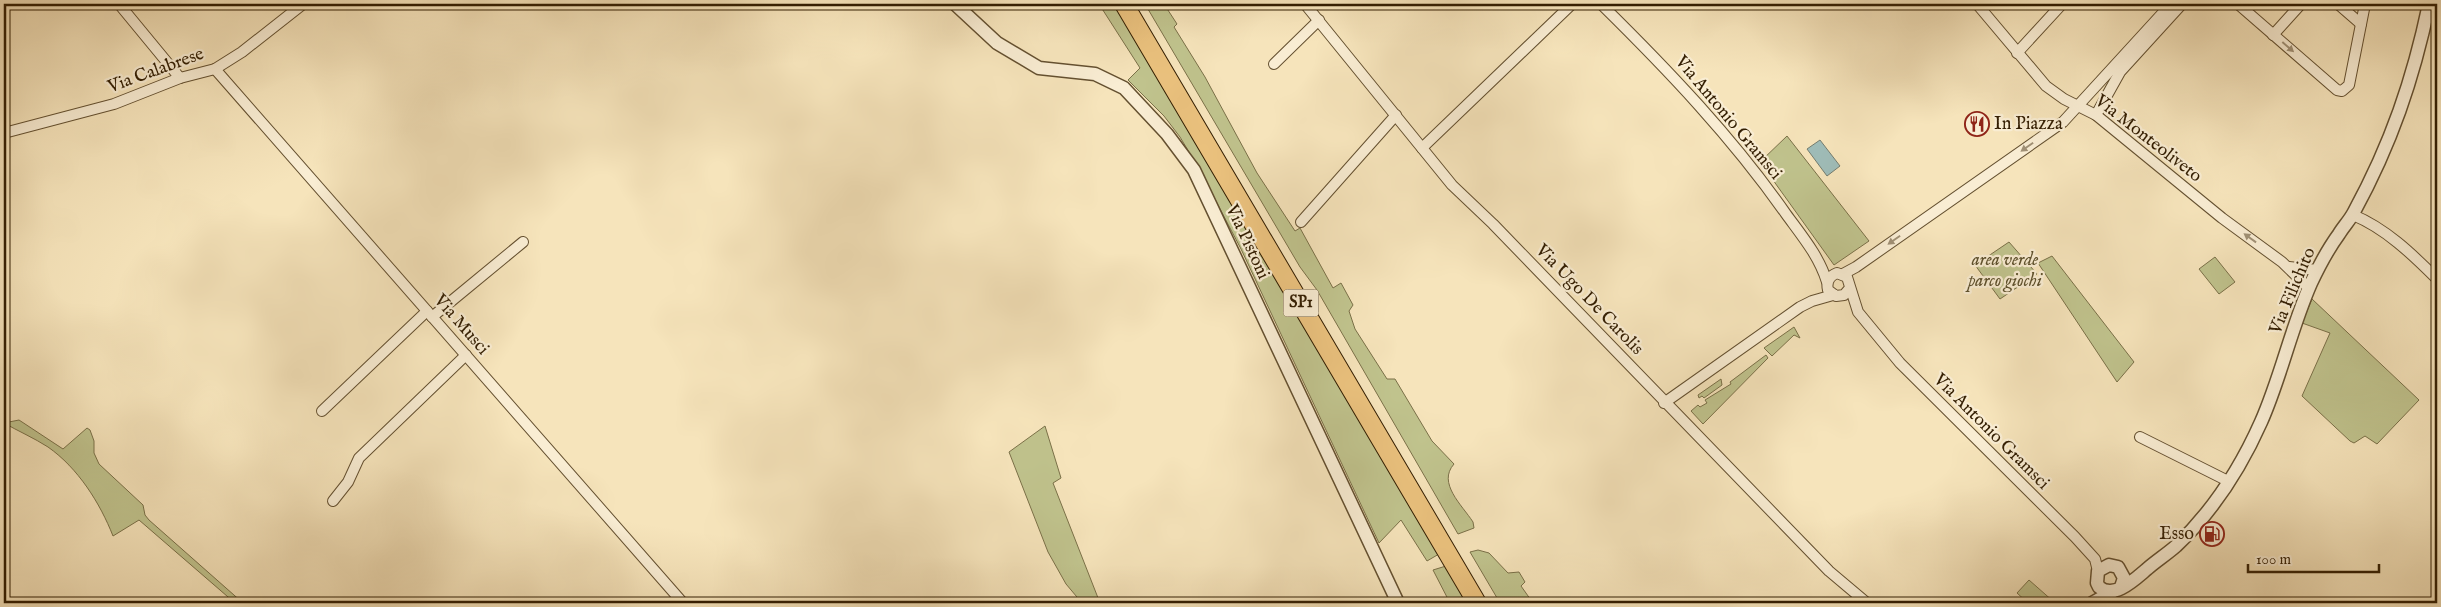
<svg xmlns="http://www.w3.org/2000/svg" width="2441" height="607" viewBox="0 0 2441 607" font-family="'IM FELL English',serif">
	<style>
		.green { fill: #c0c38d; stroke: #7a7048 }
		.water { fill: #9fbdb9; stroke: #747d70 }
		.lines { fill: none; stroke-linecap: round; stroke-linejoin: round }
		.minor-casing { stroke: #645030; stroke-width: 12 }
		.tertiary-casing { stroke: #645030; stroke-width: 15 }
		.trunk-casing { stroke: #331e02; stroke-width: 20 }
		.minor { stroke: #f9edd3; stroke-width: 10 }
		.tertiary { stroke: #f9edd3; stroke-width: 12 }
		.trunk { stroke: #ebc27e; stroke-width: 18 }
		.oneway { fill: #a09075 }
		.labels { text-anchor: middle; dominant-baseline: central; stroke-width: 4.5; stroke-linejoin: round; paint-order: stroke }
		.shield { fill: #f9edd3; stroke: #6e5c41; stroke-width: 1 }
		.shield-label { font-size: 16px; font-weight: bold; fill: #331e02 }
		.street-label { font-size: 18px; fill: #331e02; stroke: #f9edd3 }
		.poi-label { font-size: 18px; fill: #331e02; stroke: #f9edd3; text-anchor: start }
		.park-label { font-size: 18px; font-style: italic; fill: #5d502c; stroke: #f9edd3 }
	</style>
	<rect width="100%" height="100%" fill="#f6e4bb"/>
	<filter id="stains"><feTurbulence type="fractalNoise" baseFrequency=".004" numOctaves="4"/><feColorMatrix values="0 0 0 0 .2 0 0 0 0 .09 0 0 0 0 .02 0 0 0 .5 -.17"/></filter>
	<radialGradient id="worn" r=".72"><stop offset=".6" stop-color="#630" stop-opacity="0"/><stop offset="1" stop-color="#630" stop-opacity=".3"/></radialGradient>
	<g class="green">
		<polygon points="1099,4 1116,4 1439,554 1427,561 1401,520 1379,543 1241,249 1198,167 1180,137 1164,116 1128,80 1140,68"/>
		<path d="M1145,4h19l13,20 -3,3 31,50 52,96 38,58 5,-3 33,60 8,-5 12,22 -4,6 6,18 32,50h8l37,62 22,23c-17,19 8,41 19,58l1,6 -16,6 -141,-244 -17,-23z"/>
		<polygon points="1787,136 1869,241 1834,265 1760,162"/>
		<polygon points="2009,242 2037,274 2000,299 1975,265"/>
		<polygon points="2052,256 2134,362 2117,382 2038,263"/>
		<polygon points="2215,257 2235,282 2219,294 2199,269"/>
		<polygon points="2312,299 2419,400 2377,444 2365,436 2354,443 2350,441 2302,396 2330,333 2302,323"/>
		<polygon points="1794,327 1800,338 1794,335 1772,356 1764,348"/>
		<polygon points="1766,355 1768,358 1703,424 1691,411 1698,405 1700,407 1707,403 1705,400 1731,384 1730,382"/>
		<polygon points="1721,379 1722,385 1704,398 1702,396 1699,398 1698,395"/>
		<path d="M19,420l44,29 24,-21 3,2 4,11v12l5,11 44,41 2,10 4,5 94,83h-8l-96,-83 -26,16c-13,-33 -35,-68 -65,-89 -14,-9 -30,-16 -44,-24z"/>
		<polygon points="1045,426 1061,478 1053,483 1100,603 1082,603 1066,584 1048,552 1009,452"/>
		<polygon points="1478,550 1489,553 1508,573 1519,572 1525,582 1521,586 1533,603 1537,600 1540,603 1500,603 1470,552"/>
		<polygon points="1446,566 1468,603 1450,603 1433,570"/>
		<polygon points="2029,580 2054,602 2053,603 2028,603 2017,593"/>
	</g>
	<polygon class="water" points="1820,140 1840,166 1827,176 1807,149"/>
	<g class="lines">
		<defs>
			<g id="minor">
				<polyline points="119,4 180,78"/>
				<polyline points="1305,4 1452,185 1493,224 1829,571 1867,603"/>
				<path d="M1601,4c67,66 131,133 185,210 16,22 33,42 41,68"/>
				<polyline points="1977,4 2046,86 2064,99 2096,115 2222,218 2282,262 2309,288"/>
				<polyline points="2238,4 2337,90 2342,91 2349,85 2365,4"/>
				<polyline points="2338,4 2361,24"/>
				<polyline points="2273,35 2301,4"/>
				<polyline points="2017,53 2062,4"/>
				<polyline points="1274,64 1319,20"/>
				<polyline points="215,69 683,603"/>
				<polyline points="2096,115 2120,72 2182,4"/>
				<polyline points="4,133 114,104 180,78 215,69 242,52 303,4"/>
				<polyline points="1422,148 1572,4"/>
				<path d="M2353,215c32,13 59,39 84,64"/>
				<polyline points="1301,222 1396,115"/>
				<polyline points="2289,267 2317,270"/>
				<polyline points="1843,274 1856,267 2063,122 2171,4"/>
				<path d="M1850,288l-6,7 -8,1 -8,-6c-2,-8 1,-14 9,-17l10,4 11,35 42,51 175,174 20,22 3,12"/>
				<polyline points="432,317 523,242"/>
				<polyline points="1664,403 1800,307 1812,301 1833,295"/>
				<polyline points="322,411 427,311"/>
				<polyline points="2140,437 2228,481"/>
				<polyline points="333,501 348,482 359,458 466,355"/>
			</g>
			<g id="tertiary">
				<polyline points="955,4 997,43 1039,68 1095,74 1124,88 1167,134 1194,170 1398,603"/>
				<path d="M2121,587l3,-9 -6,-11 -9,-2 -11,6 -1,12 2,4c15,13 36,-8 48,-18 9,-8 20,-15 29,-23 36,-34 65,-79 85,-124 20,-45 30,-94 50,-139 8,-17 17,-34 28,-49 4,-7 11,-14 15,-22 37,-68 59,-132 75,-208"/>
				<polyline points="2092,603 2112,592"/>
			</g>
			<polyline id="trunk" points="1124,4 1477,603"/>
		</defs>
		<use href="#minor" class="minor-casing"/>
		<use href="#tertiary" class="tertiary-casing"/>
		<use href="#trunk" class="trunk-casing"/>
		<use href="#minor" class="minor"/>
		<use href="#tertiary" class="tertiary"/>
		<use href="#trunk" class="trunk"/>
	</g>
	<defs><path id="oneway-solid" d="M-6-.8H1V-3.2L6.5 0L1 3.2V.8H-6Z" transform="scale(1.25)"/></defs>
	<g class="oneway">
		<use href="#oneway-solid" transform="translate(2288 47) rotate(41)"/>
		<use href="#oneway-solid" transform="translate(2027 147) rotate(145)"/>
		<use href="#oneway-solid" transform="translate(2250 238) rotate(-144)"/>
		<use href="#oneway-solid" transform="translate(1894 240) rotate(145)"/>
	</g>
	<defs>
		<symbol id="restaurant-ring" viewBox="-11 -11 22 22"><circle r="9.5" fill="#f9edd3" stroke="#8f2418" stroke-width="1.5"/><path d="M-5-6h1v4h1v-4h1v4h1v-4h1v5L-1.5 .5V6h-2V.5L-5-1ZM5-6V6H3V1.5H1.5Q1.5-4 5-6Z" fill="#8f2418"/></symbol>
		<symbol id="fuel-ring" viewBox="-11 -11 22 22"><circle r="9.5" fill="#f9edd3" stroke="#8f2418" stroke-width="1.5"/><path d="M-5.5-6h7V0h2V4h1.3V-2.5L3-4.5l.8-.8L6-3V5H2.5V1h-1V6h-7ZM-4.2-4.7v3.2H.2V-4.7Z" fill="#8f2418"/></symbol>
	</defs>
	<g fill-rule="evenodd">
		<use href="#restaurant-ring" x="1963" y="110" width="28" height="28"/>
		<use href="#fuel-ring" x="2198" y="520" width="28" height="28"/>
	</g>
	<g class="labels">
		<rect class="shield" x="1283.5" y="289.5" width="35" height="27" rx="4"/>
		<g class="shield-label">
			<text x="1301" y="303">SP1</text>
		</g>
		<g class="street-label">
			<text transform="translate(156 71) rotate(-20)">Via Calabrese</text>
			<text transform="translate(1728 118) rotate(50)">Via Antonio Gramsci</text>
			<text transform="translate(2148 139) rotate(38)">Via Monteoliveto</text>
			<text transform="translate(1247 242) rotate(65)">Via Pistoni</text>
			<text transform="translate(2293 291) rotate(-67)">Via Filichito</text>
			<text transform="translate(1589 300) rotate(46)">Via Ugo De Carolis</text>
			<text transform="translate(461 325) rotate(49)">Via Musci</text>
			<text transform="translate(1991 432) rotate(45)">Via Antonio Gramsci</text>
		</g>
		<g class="poi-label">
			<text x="1994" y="124">In Piazza</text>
			<text x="2194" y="534" text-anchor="end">Esso</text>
		</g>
		<g class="park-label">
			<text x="2005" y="260">area verde<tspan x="2005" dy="21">parco giochi</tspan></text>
		</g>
	</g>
	<rect width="2441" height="607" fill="none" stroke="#f6e4bb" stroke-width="20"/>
	<rect x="5" y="5" width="2431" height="597" fill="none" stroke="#331e02" stroke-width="2.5"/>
	<rect x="10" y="10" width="2421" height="587" fill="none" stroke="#331e02"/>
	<path d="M2248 564v8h131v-8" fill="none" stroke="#331e02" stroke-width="2.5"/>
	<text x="2256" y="564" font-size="15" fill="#331e02" stroke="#f9edd3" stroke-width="4" paint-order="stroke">100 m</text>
	<rect width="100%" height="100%" filter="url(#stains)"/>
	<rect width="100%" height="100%" fill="url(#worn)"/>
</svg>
